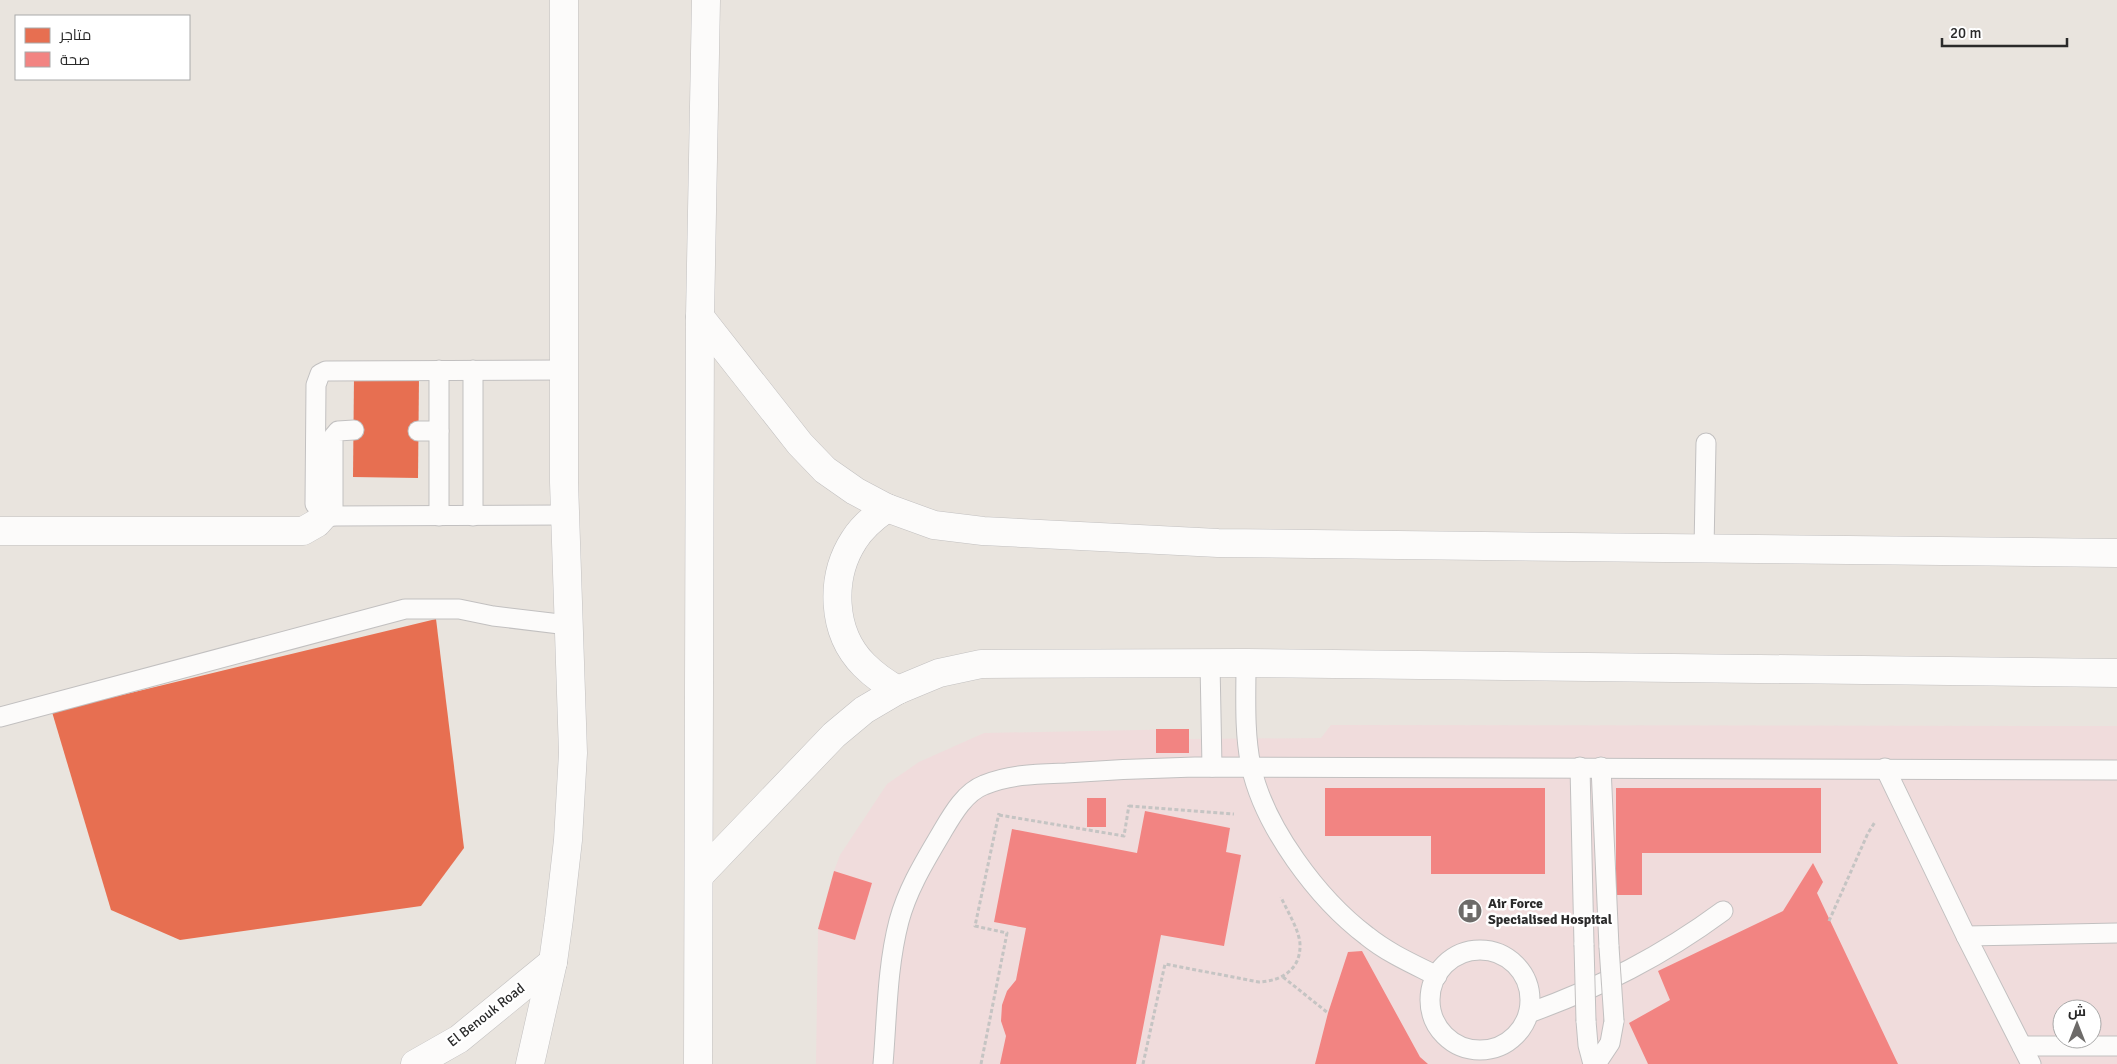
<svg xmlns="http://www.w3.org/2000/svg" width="2117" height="1064" viewBox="0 0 2117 1064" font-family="Signika,Cairo,sans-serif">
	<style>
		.medical { fill: #f0dcdc; fill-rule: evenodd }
		.shops { fill: #e76f51 }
		.health { fill: #f28482 }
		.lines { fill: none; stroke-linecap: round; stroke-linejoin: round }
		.service-casing { stroke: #c2c0c0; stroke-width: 21 }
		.minor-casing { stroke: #c2c0c0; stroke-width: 29 }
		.tertiary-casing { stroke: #c2c0c0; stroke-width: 29 }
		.path { stroke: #c5c4c3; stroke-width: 3; stroke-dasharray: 4 2.5; stroke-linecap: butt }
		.service { stroke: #fcfbfa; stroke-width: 19 }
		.minor { stroke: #fcfbfa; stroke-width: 28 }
		.tertiary { stroke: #fcfbfa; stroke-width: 28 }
		.service-bridge-casing { stroke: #c2c0c0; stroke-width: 21; stroke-linecap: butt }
		.service-bridge { stroke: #fcfbfa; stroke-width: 19 }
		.labels { text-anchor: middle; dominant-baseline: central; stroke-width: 5; stroke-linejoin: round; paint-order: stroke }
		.poi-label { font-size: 14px; font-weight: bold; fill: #2a2a2a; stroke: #fff; text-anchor: start }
		.street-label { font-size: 14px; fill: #2a2a2a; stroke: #fff }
	</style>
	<rect width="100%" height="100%" fill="#e9e4de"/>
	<path class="medical" d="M1331,725l786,1v338h-1301l2,-135 16,-58 6,-16 47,-71 32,-22 65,-29 205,-4v10l132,-1zM2062,1009h30v30h-30z"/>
	<g class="shops">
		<polygon points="354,376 419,377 418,478 353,477"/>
		<polygon points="436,619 464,848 421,906 180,940 111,910 52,712"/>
	</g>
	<g class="health">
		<rect x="1156" y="729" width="33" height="24"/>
		<polygon points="1325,788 1545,788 1545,874 1431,874 1431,836 1325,836"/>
		<polygon points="1616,788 1821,788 1821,853 1642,853 1642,895 1616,895"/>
		<rect x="1087" y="798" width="19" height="29"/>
		<polygon points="1145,811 1230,828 1226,852 1241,855 1224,946 1161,935 1136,1064 1000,1064 1006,1036 1001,1021 1002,1005 1007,991 1016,980 1026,928 994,922 1012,829 1137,853"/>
		<polygon points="1813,863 1823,882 1817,893 1898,1064 1648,1064 1629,1023 1670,1000 1658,971 1783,911"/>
		<polygon points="834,871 872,883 855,940 818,929"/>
		<polygon points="1362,951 1420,1057 1428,1064 1315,1064 1328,1013 1348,952"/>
	</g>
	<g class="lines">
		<defs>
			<g id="service">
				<polyline points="439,370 439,516"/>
				<polyline points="473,370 473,516"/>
				<polyline points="564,370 326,371 320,374 316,385 315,504 322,513 333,516 565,515"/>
				<polyline points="418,431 439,431"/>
				<polyline points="333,516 333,437 338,431 354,430"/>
				<polyline points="1704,549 1706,443"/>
				<polyline points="1210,663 1212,767"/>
				<path d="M1246,663c0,34 -2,69 5,103 13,61 67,133 116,170 21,17 46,28 70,40"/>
				<polyline points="0,717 405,609 459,609 493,616 568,625"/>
				<polyline points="1580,767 1584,945"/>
				<polyline points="1601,767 1609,947"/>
				<polyline points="1885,768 1966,936 2031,1064"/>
				<polyline points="1966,936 2117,933"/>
				<circle cx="1480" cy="1000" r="50"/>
				<path d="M1529,1013c72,-26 133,-57 194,-102"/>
				<polyline points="1586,1021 1588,1045 1593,1064"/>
				<polyline points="2022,1046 2117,1046"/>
				<path d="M883,1064c4,-47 4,-97 16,-143 9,-33 26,-60 43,-89 10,-17 23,-40 42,-47 26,-11 55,-11 82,-12 43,-3 86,-5 129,-6l922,3"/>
				<polyline points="1596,1064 1610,1043 1614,1021"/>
			</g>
			<polyline id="minor" points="0,531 303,531 317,523 325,514"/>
			<g id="tertiary">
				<polyline points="700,317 800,444 825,470 855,491 887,508 934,525 983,531 1218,543 2117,553"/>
				<path d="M887,508c-13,9 -25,19 -33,32 -24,37 -23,92 10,125 10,10 21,18 34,25"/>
				<polyline points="699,876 834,735 864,710 898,690 939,673 981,664 1246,663 2117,673"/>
				<polyline points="415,1064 459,1039 553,962"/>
				<polyline points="530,1064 553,962 559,919 568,840 573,753 564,482 564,0"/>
				<polyline points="698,1064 700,317 706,0"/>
			</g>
		</defs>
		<use href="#service" class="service-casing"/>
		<use href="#minor" class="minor-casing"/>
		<use href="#tertiary" class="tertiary-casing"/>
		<g class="path">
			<polyline points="1129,806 1234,814"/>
			<polyline points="999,815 1124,836 1129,805"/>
			<polyline points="1829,921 1868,833 1875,822"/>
			<polyline points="1283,977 1328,1013"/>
			<polyline points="981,1064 1007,933 975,926 999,813"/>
			<path d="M1143,1064l22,-100 94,18c22,-1 42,-12 41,-38 -1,-15 -13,-33 -19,-47"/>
		</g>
		<use href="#service" class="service"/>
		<use href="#minor" class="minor"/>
		<use href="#tertiary" class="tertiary"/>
		<defs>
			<g id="service-bridge">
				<polyline points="1584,945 1586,1021"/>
				<polyline points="1609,947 1614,1021"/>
			</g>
		</defs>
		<use href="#service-bridge" class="service-bridge-casing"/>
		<use href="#service-bridge" class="service-bridge"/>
	</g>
	<defs>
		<symbol id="hospital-disc" viewBox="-11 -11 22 22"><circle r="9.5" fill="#6d6b69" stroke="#fff"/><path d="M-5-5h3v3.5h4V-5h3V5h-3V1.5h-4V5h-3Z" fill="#fff"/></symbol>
	</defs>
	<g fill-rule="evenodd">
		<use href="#hospital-disc" x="1456" y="897" width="28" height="28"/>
	</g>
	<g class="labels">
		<g class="poi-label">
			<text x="1488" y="903">Air Force<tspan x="1488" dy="16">Specialised Hospital</tspan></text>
		</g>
		<g class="street-label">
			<text transform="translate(486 1015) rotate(-38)">El Benouk Road</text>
		</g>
	</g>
	<rect x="15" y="15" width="175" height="65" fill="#ffffff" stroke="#aaaaaa"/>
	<rect x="25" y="28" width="25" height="15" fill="#e76f51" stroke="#aaaaaa"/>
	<text x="60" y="40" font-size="15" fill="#2a2a2a">متاجر</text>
	<rect x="25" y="52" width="25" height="15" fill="#f28482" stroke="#aaaaaa"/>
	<text x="60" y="65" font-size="15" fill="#2a2a2a">صحة</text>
	<g transform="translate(2077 1024)"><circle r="24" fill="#ffffff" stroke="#aaaaaa"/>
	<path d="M0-4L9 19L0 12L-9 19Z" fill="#6d6b69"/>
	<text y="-8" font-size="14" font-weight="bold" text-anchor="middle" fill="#2a2a2a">ش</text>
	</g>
	<path d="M1942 38v8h125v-8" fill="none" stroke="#2a2a2a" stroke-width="2.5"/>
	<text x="1950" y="38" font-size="15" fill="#2a2a2a" stroke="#ffffff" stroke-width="4" paint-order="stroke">20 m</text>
</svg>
